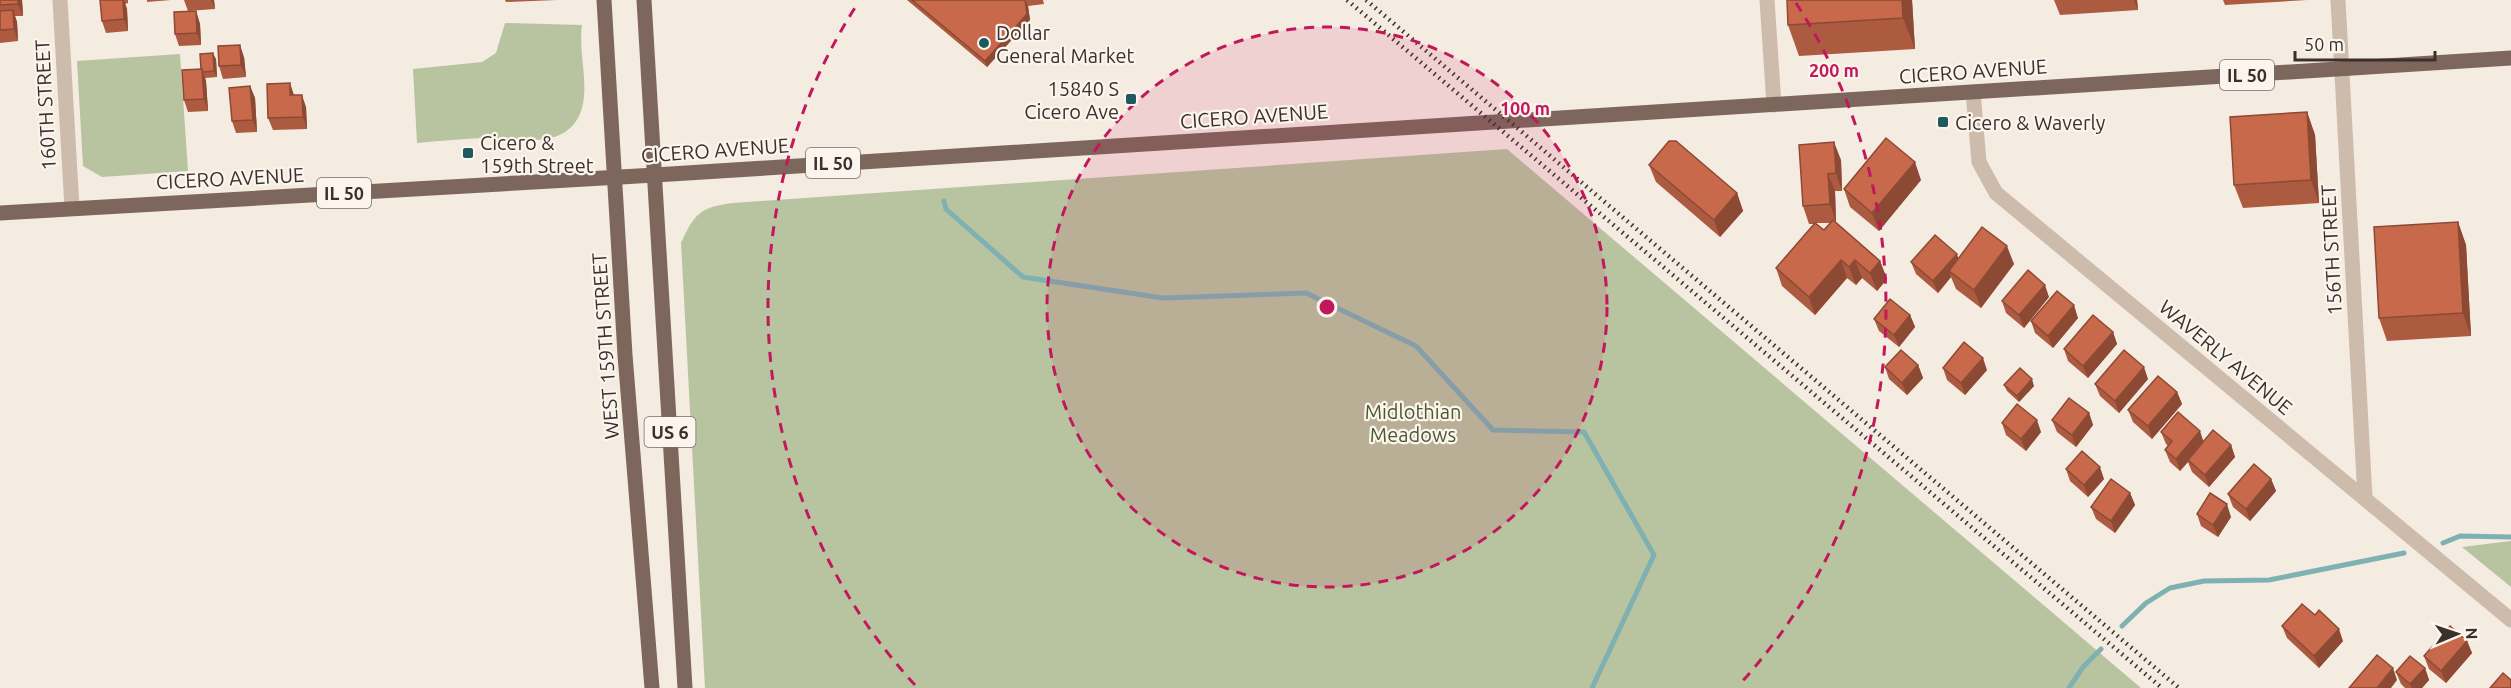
<svg xmlns="http://www.w3.org/2000/svg" width="2511" height="688" viewBox="0 0 2511 688" font-family="Ubuntu,sans-serif">
	<style>
		.green { fill: #b8c4a0 }
		.lines { fill: none; stroke-linecap: round; stroke-linejoin: round }
		.stream { stroke: #7fb0b2; stroke-width: 5 }
		.minor { stroke: #cdbbac; stroke-width: 15 }
		.primary { stroke: #7d675c; stroke-width: 15 }
		.rail { stroke: #3b302b; stroke-width: 4.5; stroke-dasharray: 1.5 4.5; stroke-linecap: butt }
		.wall { fill: #ac5a40; fill-rule: evenodd }
		.shaded-wall { fill: #8c4a34 }
		.building { fill: #c8694b; stroke: #8c4a34; stroke-width: 1.5 }
		.ring { fill: none; stroke: #c2185b; stroke-width: 3; stroke-dasharray: 10 8 }
		.poi-dot { fill: #1f5a5e; stroke: #fbf5ee; stroke-width: 2 }
		.labels { text-anchor: middle; dominant-baseline: central; stroke-width: 4.5; stroke-linejoin: round; paint-order: stroke }
		.shield { fill: #fbf5ee; stroke: #756b66; stroke-width: 1.5 }
		.shield-label { font-size: 18px; font-weight: bold; fill: #3b302b }
		.poi-label { font-size: 20px; fill: #3b302b; stroke: #fbf5ee; text-anchor: start }
		.street-label { font-size: 20px; fill: #3b302b; stroke: #fbf5ee }
		.park-label { font-size: 20px; fill: #4a5a2e; stroke: #fbf5ee }
		.centre { fill: #c2185b; stroke: #fbf5ee; stroke-width: 3 }
		.ring-label { font-size: 18px; text-anchor: middle; font-weight: bold; fill: #c2185b; stroke: #fbf5ee; stroke-width: 4.5; stroke-linejoin: round; paint-order: stroke }
	</style>
	<rect width="100%" height="100%" fill="#f4ebe1"/>
	<g class="green">
		<path d="M505,23l77,2c-4,27 7,57 0,83 -13,45 -67,30 -101,30 -21,1 -43,3 -64,5l-4,-74 69,-7 14,-9z"/>
		<polygon points="180,54 188,171 102,177 83,166 77,61"/>
		<path d="M1507,149l634,539h-1436l-24,-445c13,-29 19,-36 52,-40z"/>
		<polygon points="2511,541 2511,587 2462,547"/>
	</g>
	<g class="lines">
		<g class="stream">
			<polyline points="944,201 946,209 1023,277 1163,298 1306,293 1416,346 1493,430 1584,432 1654,555 1592,688"/>
			<polyline points="2443,543 2460,536 2511,537"/>
			<polyline points="2122,626 2146,603 2170,588 2204,581 2269,580 2404,553"/>
			<polyline points="2069,688 2083,667 2101,649"/>
		</g>
		<g class="minor">
			<polyline points="60,0 72,208"/>
			<polyline points="1767,0 1774,105"/>
			<polyline points="2338,0 2365,498"/>
			<polyline points="1973,92 1979,162 1996,193 2511,620"/>
		</g>
		<g class="primary">
			<polyline points="604,0 625,355 652,688"/>
			<polyline points="644,0 685,688"/>
			<polyline points="0,213 655,175 2511,58"/>
		</g>
		<g class="rail">
			<polyline points="1347,0 2162,688"/>
			<polyline points="1366,0 2179,688"/>
		</g>
	</g>
	<g class="wall">
		<polygon points="0,0 22,0 23,16 15,16 17,22 18,41 0,43"/>
		<polygon points="100,0 128,0 128,3 125,4 127,9 128,31 106,33 102,21"/>
		<polygon points="147,0 171,0 147,2"/>
		<polygon points="184,0 214,0 215,9 188,11"/>
		<polygon points="505,0 557,0 506,2"/>
		<polygon points="907,0 1043,0 1044,4 1028,6 1030,20 987,67"/>
		<polygon points="1787,0 1912,0 1915,49 1799,56 1788,25"/>
		<polygon points="2054,0 2137,0 2138,10 2060,15"/>
		<polygon points="2223,0 2307,0 2225,5"/>
		<polygon points="196,11 200,24 201,45 179,46 175,34"/>
		<polygon points="244,57 246,77 223,79 219,66"/>
		<polygon points="216,59 217,77 205,78 206,81 208,111 188,112 184,100 201,69"/>
		<polygon points="250,86 255,98 257,132 236,133 232,121"/>
		<polygon points="294,95 306,107 307,129 273,130 268,118"/>
		<polygon points="2307,112 2315,135 2319,203 2243,208 2234,185"/>
		<path d="M1799,145l42,15 1,31h-7l1,31 44,39 7,18 -10,12 -15,-13 -6,7 -9,-7 -32,37 -33,-29 -6,-18 38,-44h-5l-6,-18zM1816,223h14l-6,7z"/>
		<polygon points="1649,165 1737,193 1743,211 1720,237 1656,182"/>
		<polygon points="1921,180 1879,231 1850,207 1844,189"/>
		<polygon points="2458,222 2466,245 2471,336 2387,341 2379,318"/>
		<polygon points="1958,259 2014,264 1981,308 1956,289 1951,277 1938,293 1916,274 1911,262"/>
		<polygon points="2049,297 2024,328 2006,313 2002,301"/>
		<polygon points="1910,315 1915,327 1899,347 1879,331 1874,319"/>
		<polygon points="2078,318 2053,348 2035,333 2031,321"/>
		<polygon points="2113,332 2117,344 2088,378 2068,361 2064,349"/>
		<polygon points="1918,365 1923,378 1907,395 1889,379 1885,367"/>
		<polygon points="1943,368 1987,370 1965,395 1947,380"/>
		<polygon points="2148,379 2119,413 2100,396 2095,384"/>
		<polygon points="2004,385 2034,386 2019,402 2007,391"/>
		<polygon points="2177,392 2182,404 2152,439 2133,422 2128,410"/>
		<polygon points="2089,413 2093,425 2076,447 2057,432 2052,420"/>
		<polygon points="2002,423 2041,432 2026,451 2006,435"/>
		<polygon points="2161,432 2204,441 2231,445 2235,457 2209,487 2192,472 2188,462 2180,471 2170,462 2165,450 2168,446 2166,444"/>
		<polygon points="2066,469 2104,479 2088,497 2070,481"/>
		<polygon points="2271,479 2276,491 2250,521 2233,507 2228,494"/>
		<polygon points="2130,493 2135,505 2115,533 2096,519 2091,507"/>
		<polygon points="2197,514 2231,517 2218,537 2201,526"/>
		<polygon points="2282,626 2343,641 2319,668 2287,638"/>
		<polygon points="2467,641 2472,653 2446,683 2429,669 2424,656"/>
		<polygon points="2425,668 2429,680 2422,688 2405,688 2401,684 2396,672"/>
	</g>
	<g class="shaded-wall">
		<polygon points="18,0 22,0 23,16 18,4"/>
		<polygon points="123,0 124,0 127,9 128,31 124,19"/>
		<polygon points="211,0 214,0 215,9"/>
		<polygon points="1025,0 1028,6 1030,20 987,67 985,61"/>
		<polygon points="1902,0 1912,0 1915,49 1903,18"/>
		<polygon points="2134,0 2137,0 2138,10"/>
		<polygon points="13,10 17,22 18,41 14,29"/>
		<polygon points="196,11 200,24 201,45 197,33"/>
		<polygon points="240,45 244,57 246,77 241,65"/>
		<polygon points="213,53 216,59 217,77 214,71"/>
		<polygon points="202,69 206,81 208,111 204,99"/>
		<polygon points="290,83 294,95 290,95"/>
		<polygon points="250,86 255,98 257,132 253,120"/>
		<polygon points="302,95 306,107 307,129 303,117"/>
		<polygon points="2307,112 2315,135 2319,203 2311,180"/>
		<polygon points="1834,142 1841,160 1842,191 1836,173"/>
		<polygon points="1915,162 1921,180 1879,231 1872,213"/>
		<polygon points="1828,174 1835,191 1836,222 1830,204"/>
		<polygon points="1737,193 1743,211 1720,237 1714,220"/>
		<polygon points="2458,222 2466,245 2471,336 2463,313"/>
		<polygon points="2007,246 2014,264 1981,308 1974,290"/>
		<polygon points="1957,254 1961,266 1949,271 1951,277 1938,293 1933,281"/>
		<polygon points="1841,260 1847,278 1815,315 1809,297"/>
		<polygon points="1855,260 1862,278 1856,285 1849,267"/>
		<polygon points="1880,261 1887,279 1877,291 1870,273"/>
		<polygon points="2045,285 2049,297 2024,328 2019,315"/>
		<polygon points="2074,305 2078,318 2053,348 2048,336"/>
		<polygon points="1910,315 1915,327 1899,347 1894,335"/>
		<polygon points="2113,332 2117,344 2088,378 2083,366"/>
		<polygon points="1983,358 1987,370 1965,395 1961,383"/>
		<polygon points="1918,365 1923,378 1907,395 1902,383"/>
		<polygon points="2144,367 2148,379 2119,413 2115,401"/>
		<polygon points="2032,379 2034,386 2019,402 2017,396"/>
		<polygon points="2177,392 2182,404 2152,439 2148,426"/>
		<polygon points="2089,413 2093,425 2076,447 2072,435"/>
		<polygon points="2037,420 2041,432 2026,451 2021,439"/>
		<polygon points="2200,431 2204,443 2180,471 2176,459"/>
		<polygon points="2231,445 2235,457 2209,487 2205,475"/>
		<polygon points="2100,467 2104,479 2088,497 2084,485"/>
		<polygon points="2271,479 2276,491 2250,521 2246,509"/>
		<polygon points="2130,493 2135,505 2115,533 2111,521"/>
		<polygon points="2227,504 2231,517 2218,537 2213,525"/>
		<polygon points="2339,629 2343,641 2319,668 2314,656"/>
		<polygon points="2467,641 2472,653 2446,683 2441,671"/>
		<polygon points="2393,668 2397,680 2391,688 2377,688"/>
		<polygon points="2425,668 2429,680 2422,688 2412,688 2410,684"/>
	</g>
	<g class="building">
		<polygon points="0,0 18,0 18,4 0,5"/>
		<polygon points="100,0 123,0 124,19 102,21"/>
		<polygon points="912,0 1025,0 1027,14 985,61"/>
		<polygon points="1787,0 1902,0 1903,18 1788,25"/>
		<polygon points="13,10 14,29 0,30 0,11"/>
		<polygon points="196,11 197,33 175,34 174,12"/>
		<polygon points="240,45 241,65 219,66 218,46"/>
		<polygon points="213,53 214,71 203,72 201,69 200,54"/>
		<polygon points="202,69 204,99 184,100 182,70"/>
		<polygon points="290,83 290,95 302,95 303,117 268,118 267,84"/>
		<polygon points="250,86 253,120 232,121 229,88"/>
		<polygon points="2307,112 2311,180 2234,185 2230,117"/>
		<polygon points="1886,138 1915,162 1872,213 1844,189"/>
		<polygon points="1669,141 1676,141 1737,193 1714,220 1649,165"/>
		<polygon points="1834,142 1836,173 1828,174 1830,204 1803,206 1799,145"/>
		<polygon points="1833,220 1880,261 1870,273 1855,260 1849,267 1841,260 1809,297 1776,268 1815,223 1824,230"/>
		<polygon points="2458,222 2463,313 2379,318 2374,227"/>
		<polygon points="1982,227 2007,246 1974,290 1949,271"/>
		<polygon points="1935,235 1957,254 1933,281 1911,262"/>
		<polygon points="2028,270 2045,285 2019,315 2002,301"/>
		<polygon points="2057,291 2074,305 2048,336 2031,321"/>
		<polygon points="1890,299 1910,315 1894,335 1874,319"/>
		<polygon points="2093,315 2113,332 2083,366 2064,349"/>
		<polygon points="1964,342 1983,358 1961,383 1943,368"/>
		<polygon points="1901,350 1918,365 1902,383 1885,367"/>
		<polygon points="2124,350 2144,367 2115,401 2095,384"/>
		<polygon points="2020,368 2032,379 2017,396 2004,385"/>
		<polygon points="2158,376 2177,392 2148,426 2128,410"/>
		<polygon points="2069,398 2089,413 2072,435 2052,420"/>
		<polygon points="2017,404 2037,420 2021,439 2002,423"/>
		<polygon points="2178,412 2200,431 2176,459 2165,450 2172,441 2161,432"/>
		<polygon points="2213,430 2231,445 2205,475 2188,460"/>
		<polygon points="2082,451 2100,467 2084,485 2066,469"/>
		<polygon points="2254,464 2271,479 2246,509 2228,494"/>
		<polygon points="2111,479 2130,493 2111,521 2091,507"/>
		<polygon points="2210,493 2227,504 2213,525 2197,514"/>
		<polygon points="2302,604 2315,615 2319,610 2339,629 2314,656 2282,626"/>
		<polygon points="2450,626 2467,641 2441,671 2424,656"/>
		<polygon points="2377,655 2393,668 2377,688 2349,688"/>
		<polygon points="2410,656 2425,668 2410,684 2396,672"/>
		<polygon points="2503,673 2511,680 2511,688 2490,688"/>
	</g>
	<circle cx="1327" cy="307" r="280" fill="#c2185b" fill-opacity=".12"/>
	<g class="ring">
		<circle cx="1327" cy="307" r="280"/>
		<path d="M915 685A559 559 0 0 1 858 3M1796 3A559 559 0 0 1 1739 685"/>
	</g>
	<g class="poi-dot">
		<circle cx="984" cy="43" r="6"/>
		<rect x="1125" y="93" width="12" height="12" rx="3"/>
		<rect x="1937" y="116" width="12" height="12" rx="3"/>
		<rect x="462" y="147" width="12" height="12" rx="3"/>
	</g>
	<g class="labels">
		<g class="shield">
			<rect x="2220" y="60" width="54" height="30" rx="4.5"/>
			<rect x="806" y="148" width="54" height="30" rx="4.5"/>
			<rect x="317" y="178" width="54" height="30" rx="4.5"/>
			<rect x="644.5" y="417" width="51" height="30" rx="4.5"/>
		</g>
		<g class="shield-label">
			<text x="2247" y="75">IL 50</text>
			<text x="833" y="163">IL 50</text>
			<text x="344" y="193">IL 50</text>
			<text x="670" y="432">US 6</text>
		</g>
		<g class="poi-label">
			<text x="996" y="32">Dollar<tspan x="996" dy="23">General Market</tspan></text>
			<text x="1119" y="88" text-anchor="end">15840 S<tspan x="1119" dy="23">Cicero Ave</tspan></text>
			<text x="1955" y="122">Cicero &amp; Waverly</text>
			<text x="480" y="142">Cicero &amp;<tspan x="480" dy="23">159th Street</tspan></text>
		</g>
		<g class="street-label">
			<text transform="translate(1973 71) rotate(-4)">CICERO AVENUE</text>
			<text transform="translate(45 105) rotate(-93)">160TH STREET</text>
			<text transform="translate(1254 116) rotate(-4)">CICERO AVENUE</text>
			<text transform="translate(715 150) rotate(-4)">CICERO AVENUE</text>
			<text transform="translate(230 178) rotate(-3)">CICERO AVENUE</text>
			<text transform="translate(2331 250) rotate(-93)">156TH STREET</text>
			<text transform="translate(605 346) rotate(-94)">WEST 159TH STREET</text>
			<text transform="translate(2226 357) rotate(40)">WAVERLY AVENUE</text>
		</g>
		<g class="park-label">
			<text x="1413" y="411">Midlothian<tspan x="1413" dy="23">Meadows</tspan></text>
		</g>
	</g>
	<circle cx="1327" cy="307" r="9" class="centre"/>
	<g class="ring-label">
		<text x="1834" y="77">200 m</text>
		<text x="1525" y="115">100 m</text>
	</g>
	<g transform="translate(2457 634) rotate(88)" stroke="#fbf5ee" stroke-width="4.5" paint-order="stroke">
	<path d="M0-4.5L10 22L0 15L-10 22Z" fill="#3b302b"/>
	<text y="-9" font-size="16" font-weight="bold" text-anchor="middle" fill="#3b302b">N</text>
	</g>
	<path d="M2295 51v9h140v-9" fill="none" stroke="#3b302b" stroke-width="3"/>
	<text x="2304" y="51" font-size="18" fill="#3b302b" stroke="#fbf5ee" stroke-width="4.5" paint-order="stroke">50 m</text>
</svg>
